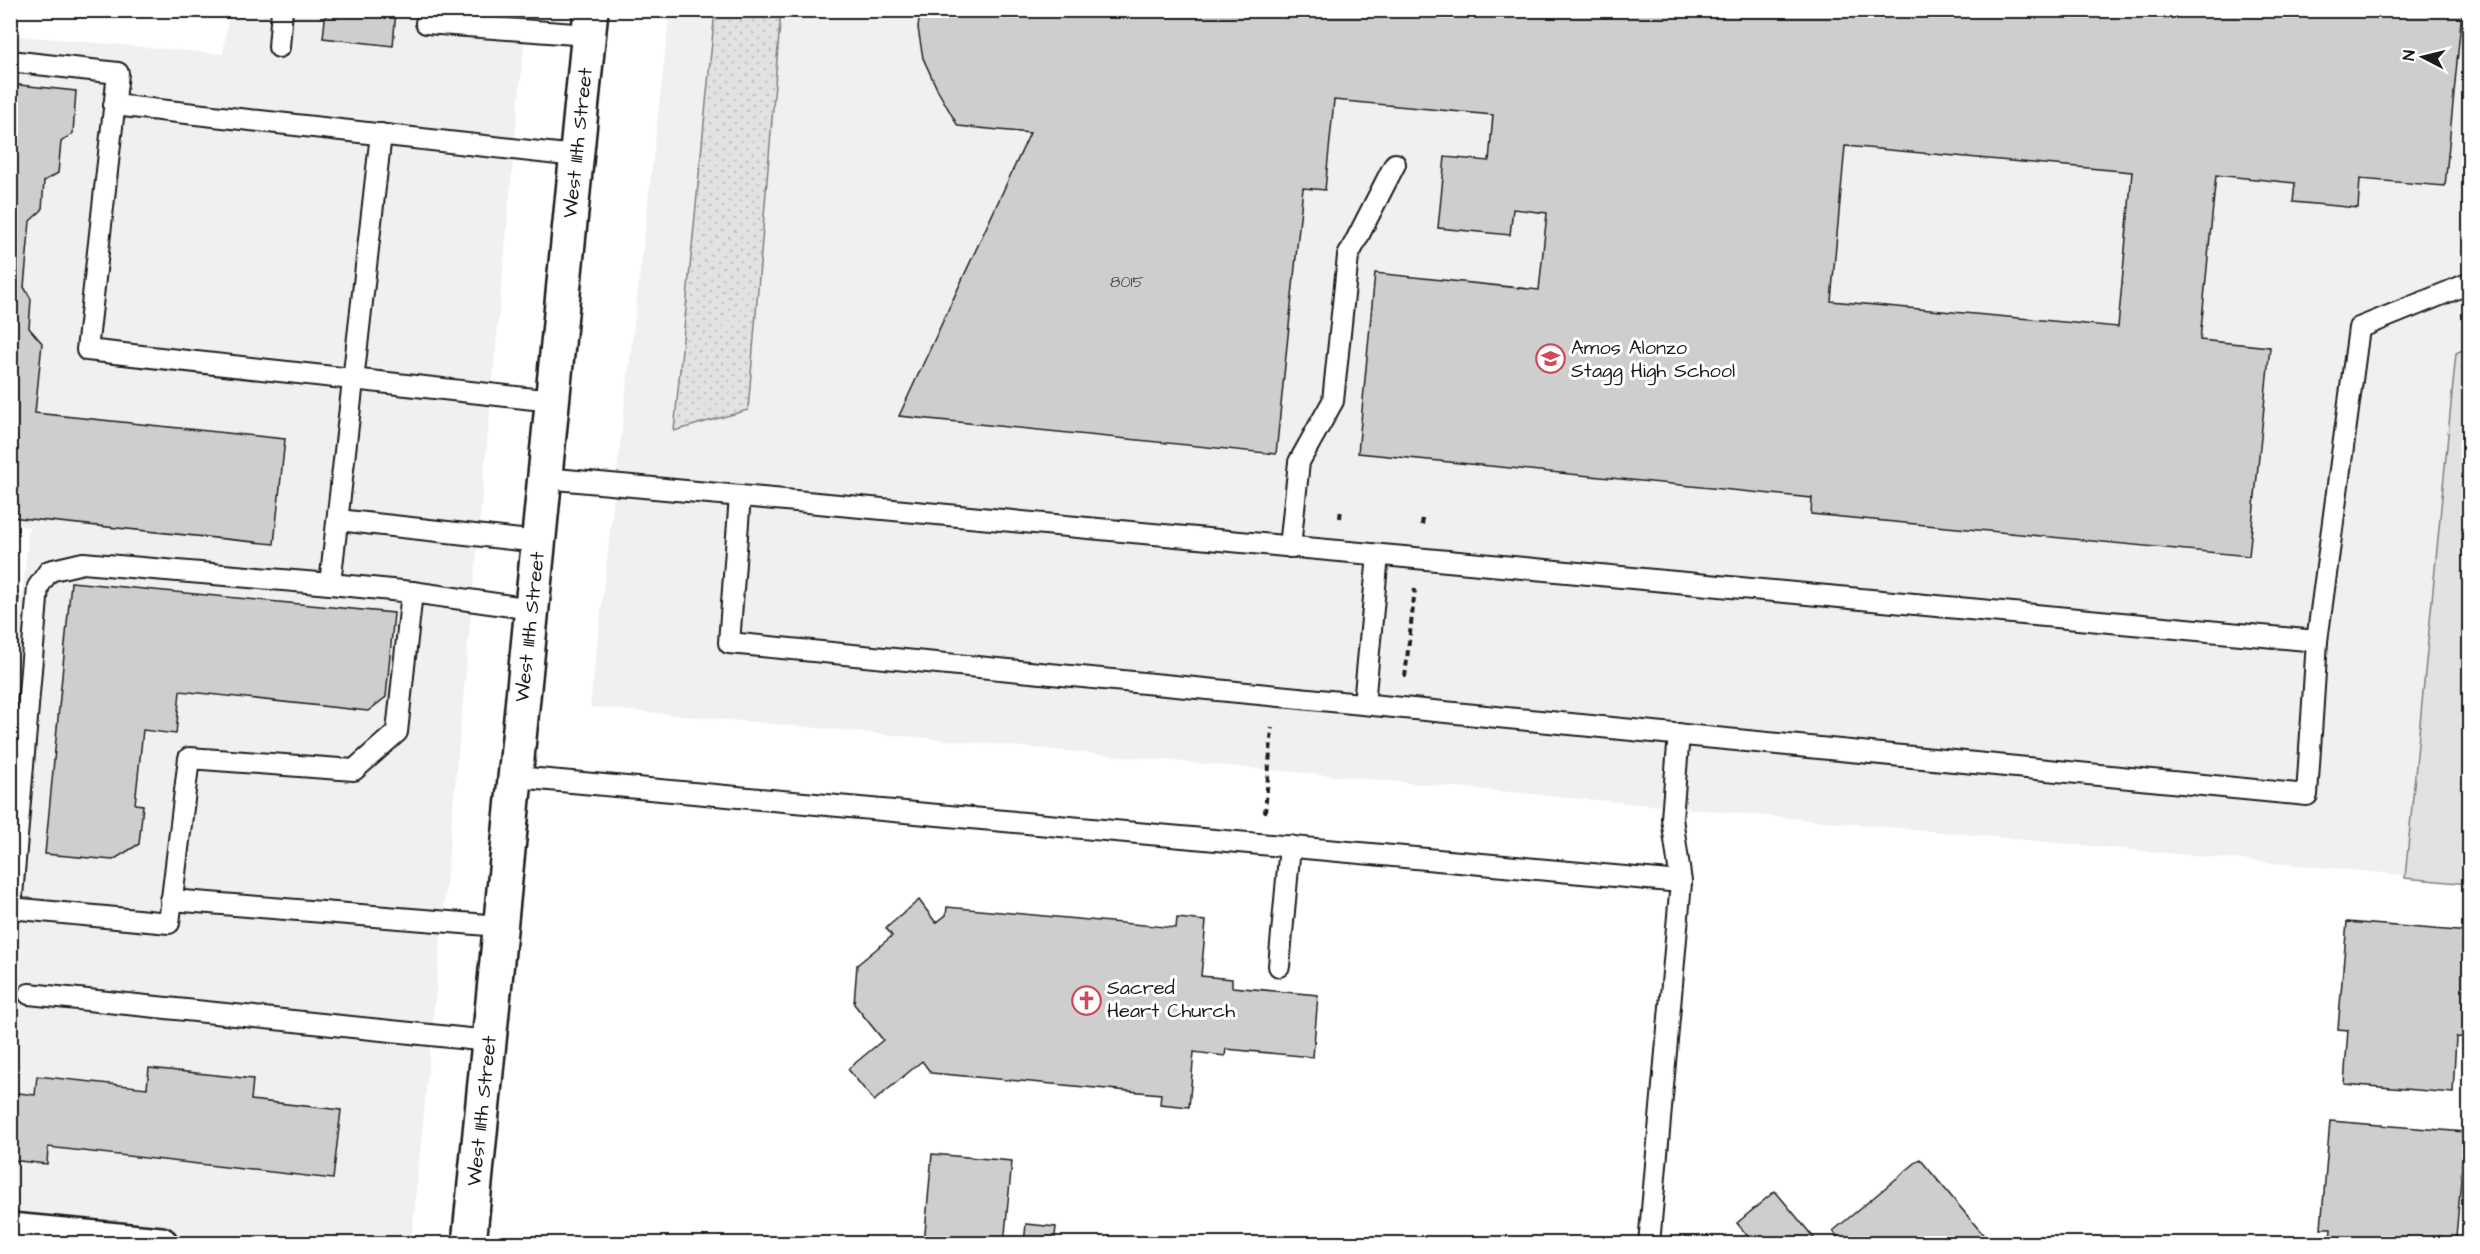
<svg xmlns="http://www.w3.org/2000/svg" width="2480" height="1254" viewBox="0 0 2480 1254" font-family="'Architects Daughter',sans-serif">
	<style>
		.built { fill: #f0f0f0 }
		.grass { fill: url(#grass-dots); stroke: #7f7f7f; stroke-width: 1.5 }
		.green { fill: #e2e2e2; stroke: #7f7f7f; stroke-width: 1.5 }
		.building { fill: #cecece; stroke: #1c1c1c; stroke-width: 1.5; fill-rule: evenodd }
		.lines { fill: none; stroke-linecap: round; stroke-linejoin: round }
		.service-casing { stroke: #1c1c1c; stroke-width: 24 }
		.minor-casing { stroke: #1c1c1c; stroke-width: 38 }
		.secondary-casing { stroke: #1c1c1c; stroke-width: 38 }
		.path { stroke: #1c1c1c; stroke-width: 4; stroke-dasharray: 6 4.5; stroke-linecap: butt }
		.service { stroke: #fff; stroke-width: 20 }
		.minor { stroke: #fff; stroke-width: 33 }
		.secondary { stroke: #fff; stroke-width: 33 }
		.labels { text-anchor: middle; dominant-baseline: central; stroke-width: 6; stroke-linejoin: round; paint-order: stroke }
		.number-label { font-size: 16px; fill: #484848 }
		.street-label { font-size: 20px; fill: #1c1c1c; stroke: #fff }
		.poi-label { font-size: 20px; fill: #1c1c1c; stroke: #fff; text-anchor: start }
	</style>
	<defs>
		<pattern id="grass-dots" width="8" height="8" patternUnits="userSpaceOnUse" patternTransform="scale(1.5)"><rect width="8" height="8" fill="#e2e2e2"/><path d="M2 2h.1M6 6h.1" fill="none" stroke="#c1c1c1" stroke-width="1.8" stroke-linecap="round"/></pattern>
	</defs>
	<rect width="100%" height="100%" fill="#fff"/>
	<filter id="ink" filterUnits="userSpaceOnUse"><feTurbulence type="fractalNoise" baseFrequency=".0167" numOctaves="2"/><feDisplacementMap in="SourceGraphic" scale="12" xChannelSelector="R" yChannelSelector="G"/><feConvolveMatrix kernelMatrix="1 2 1 2 8 2 1 2 1" color-interpolation-filters="sRGB"/></filter>
	<g filter="url(#ink)">
		<g class="built">
			<polygon points="229,11 527,11 438,969 411,1243 161,1244 11,1230 10,720 29,527 10,525 10,35 223,54"/>
			<polygon points="670,11 2469,11 2469,881 590,707"/>
		</g>
		<polygon class="grass" points="715,11 781,11 748,410 674,431"/>
		<polygon class="green" points="2469,347 2469,884 2405,878 2456,353"/>
		<g class="building">
			<polygon points="113,10 140,10 139,15 113,13"/>
			<polygon points="326,10 396,10 393,46 323,38"/>
			<path d="M920,10h1542l-17,176 -85,-7 -2,29 -65,-6 2,-19 -79,-8 -16,165 70,7 -21,209 -438,-42 1,-16 -454,-45 17,-180 164,17 8,-77 -34,-4 -3,26 -72,-7 7,-71 44,4 4,-46 -159,-15 -9,90 -22,-2 -27,266 -377,-38 131,-283 -72,-7 -20,-35 -15,-33 -5,-30zM1845,146l287,26 -14,155 -287,-26z"/>
			<polygon points="10,84 76,91 73,133 61,142 58,173 44,181 42,210 30,221 24,287 31,299 29,328 42,343 35,413 285,439 274,544 10,517"/>
			<polygon points="71,582 394,613 386,697 368,711 180,691 176,734 143,730 135,804 143,805 139,844 113,860 45,854"/>
			<polygon points="10,596 19,597 11,675 10,675"/>
			<polygon points="919,900 936,923 946,915 947,907 1176,928 1177,918 1206,921 1201,976 1232,979 1232,987 1318,995 1313,1057 1226,1049 1225,1056 1194,1052 1189,1107 1160,1104 1161,1094 931,1073 922,1061 874,1101 848,1069 883,1040 854,1004 857,965 892,936 886,928"/>
			<polygon points="2347,922 2470,932 2470,1038 2456,1037 2453,1093 2344,1084 2348,1030 2338,1029"/>
			<polygon points="149,1068 253,1079 251,1100 341,1110 333,1179 48,1147 47,1164 10,1160 10,1092 35,1095 37,1076 147,1088"/>
			<polygon points="2330,1121 2465,1132 2456,1238 2439,1236 2439,1244 2330,1244 2331,1228 2321,1228"/>
			<polygon points="932,1154 1012,1161 1004,1244 924,1244"/>
			<polygon points="1920,1159 1986,1238 2032,1244 1844,1244 1833,1231"/>
			<polygon points="1775,1191 1790,1209 1819,1244 1754,1244 1737,1223"/>
			<polygon points="1026,1224 1056,1227 1054,1244 1024,1244"/>
		</g>
		<g class="lines">
			<defs>
				<g id="service">
					<polyline points="426,23 588,35"/>
					<polyline points="279,47 282,10"/>
					<polyline points="10,61 118,73 87,350 552,401"/>
					<polyline points="114,105 576,156"/>
					<polyline points="545,478 2317,641"/>
					<polyline points="740,496 729,643 2307,795 2317,641 2359,328 2470,283"/>
					<polyline points="338,520 539,542"/>
					<polyline points="1290,547 1299,462 1333,401 1348,256 1395,164"/>
					<polyline points="412,592 532,609"/>
					<polyline points="1364,704 1378,555"/>
					<polyline points="1679,734 1672,818 1681,882"/>
					<polyline points="516,777 1681,882 1649,1244"/>
					<polyline points="171,900 500,926"/>
					<polyline points="10,908 169,923 189,758 354,770 397,732 412,592 330,584 381,134"/>
					<polyline points="11,908 38,587 49,571 83,563 330,584"/>
					<polyline points="1279,966 1290,846"/>
					<polyline points="29,994 489,1041"/>
				</g>
				<polyline id="minor" points="10,1230 161,1244"/>
				<polyline id="secondary" points="469,1244 591,10"/>
			</defs>
			<use href="#service" class="service-casing"/>
			<use href="#minor" class="minor-casing"/>
			<use href="#secondary" class="secondary-casing"/>
			<g class="path">
				<polyline points="1340,518 1341,509"/>
				<polyline points="1422,525 1423,517"/>
				<polyline points="1405,677 1415,589"/>
				<polyline points="1265,813 1272,728"/>
			</g>
			<use href="#service" class="service"/>
			<use href="#minor" class="minor"/>
			<use href="#secondary" class="secondary"/>
		</g>
	</g>
	<defs>
		<symbol id="school-ring" viewBox="-11 -11 22 22"><circle r="9.5" fill="#fff" stroke="#d1495b" stroke-width="1.5"/><path d="M0-5L7-2L0 1L-7-2ZM-4 1L0 2.5L4 1V4Q0 6-4 4Z" fill="#d1495b"/></symbol>
		<symbol id="church-ring" viewBox="-11 -11 22 22"><circle r="9.5" fill="#fff" stroke="#d1495b" stroke-width="1.5"/><path d="M-1.2-6h2.4v3.5h3.3v2.4h-3.3V6h-2.4V-.1h-3.3v-2.4h3.3Z" fill="#d1495b"/></symbol>
	</defs>
	<g fill-rule="evenodd">
		<use href="#school-ring" x="1534" y="342" width="33" height="33"/>
		<use href="#church-ring" x="1070" y="984" width="33" height="33"/>
	</g>
	<g class="labels">
		<g class="number-label">
			<text x="1127" y="282">8015</text>
		</g>
		<g class="street-label">
			<text transform="translate(578 143) rotate(-84)">West 111th Street</text>
			<text transform="translate(530 627) rotate(-84)">West 111th Street</text>
			<text transform="translate(482 1111) rotate(-84)">West 111th Street</text>
		</g>
		<g class="poi-label">
			<text x="1571" y="348">Amos Alonzo<tspan x="1571" dy="23">Stagg High School</tspan></text>
			<text x="1107" y="988">Sacred<tspan x="1107" dy="23">Heart Church</tspan></text>
		</g>
	</g>
	<rect width="2480" height="1254" fill="none" stroke="#fff" stroke-width="36"/>
	<rect x="18" y="18" width="2444" height="1218" fill="none" stroke="#1c1c1c" stroke-width="2" filter="url(#ink)"/>
	<g transform="translate(2423 57) rotate(277)" stroke="#ffffff" stroke-width="4.5" paint-order="stroke">
	<path d="M0-4.5L10 22L0 15L-10 22Z" fill="#1c1c1c"/>
	<text y="-9" font-size="16" font-weight="bold" text-anchor="middle" fill="#1c1c1c">N</text>
	</g>
</svg>
